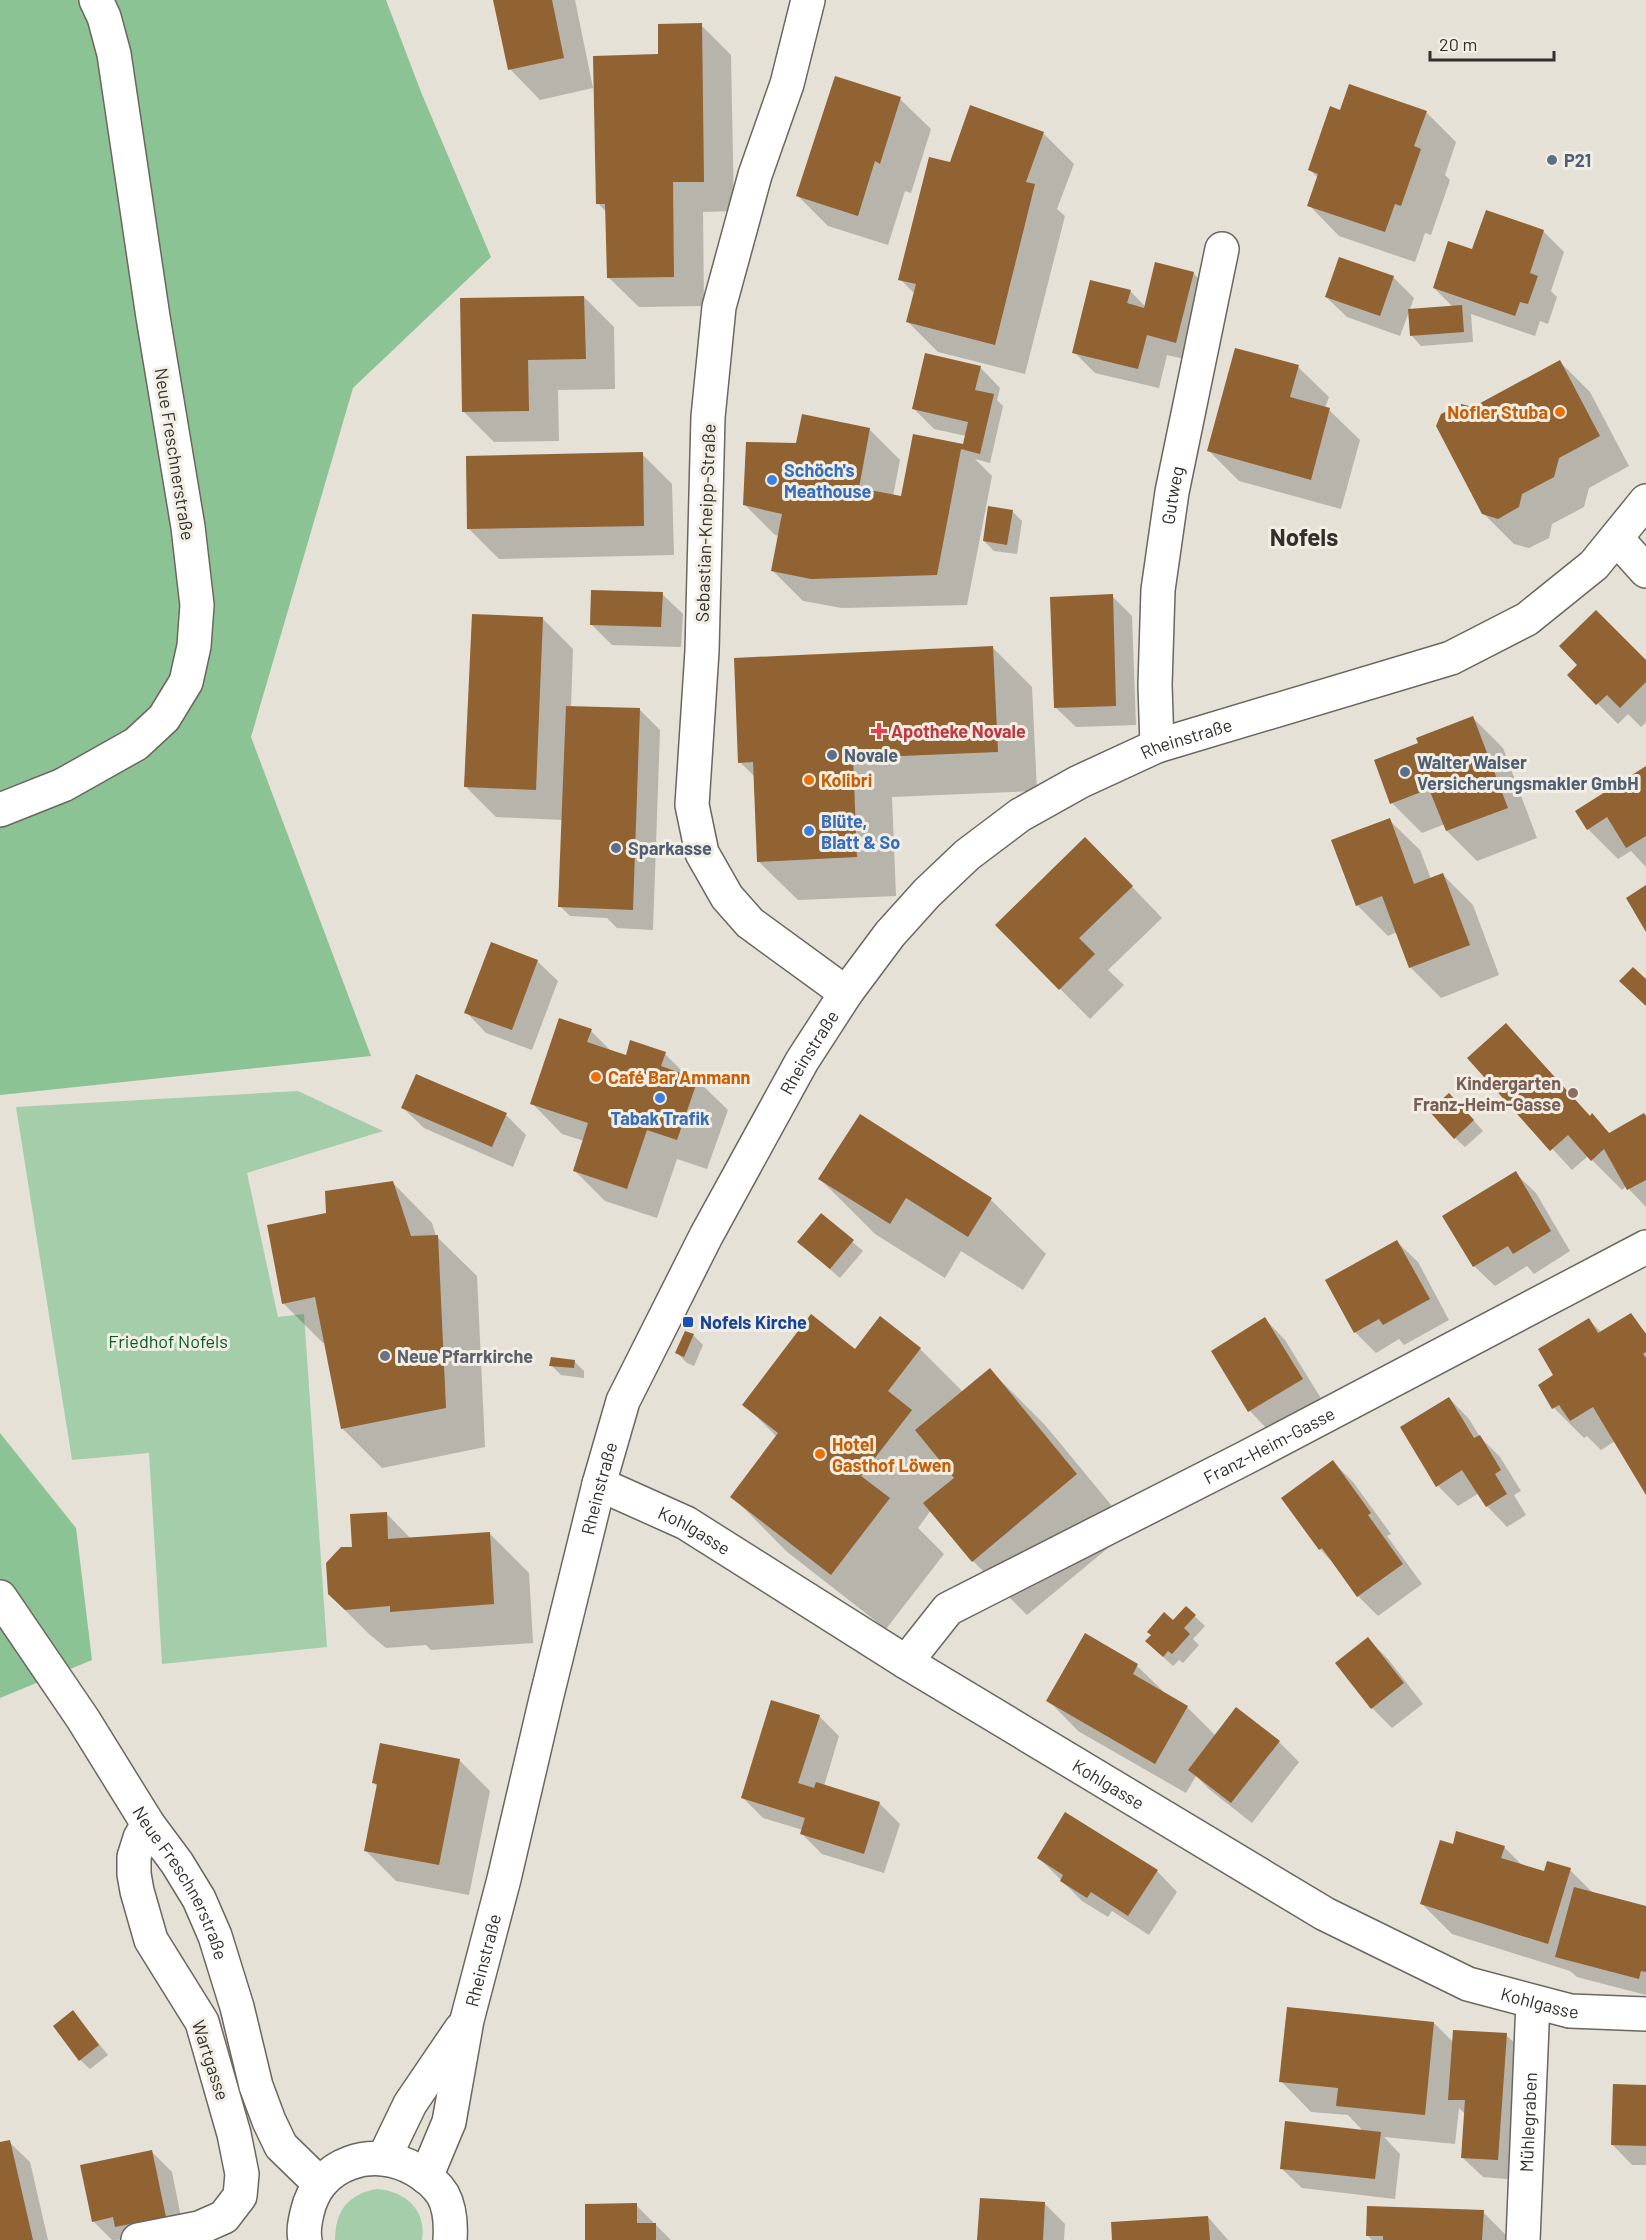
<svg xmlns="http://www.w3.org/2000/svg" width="1646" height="2240" viewBox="0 0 1646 2240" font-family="Barlow,sans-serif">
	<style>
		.green { fill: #a4cda9 }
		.forest { fill: #8bc394 }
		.shadow { fill: #0003 }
		.building { fill: #916232 }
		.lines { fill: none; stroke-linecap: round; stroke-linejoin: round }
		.minor-casing { stroke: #6b675f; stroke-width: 36 }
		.tertiary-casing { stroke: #6b675f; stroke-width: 36 }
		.secondary-casing { stroke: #6b675f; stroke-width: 36 }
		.minor { stroke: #fff; stroke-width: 33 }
		.tertiary { stroke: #fff; stroke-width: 33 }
		.secondary { stroke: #fff; stroke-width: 33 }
		.service-dot { fill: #5c6f8a; stroke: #f2eee4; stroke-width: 2 }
		.food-dot { fill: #e8710a; stroke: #f2eee4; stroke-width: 2 }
		.shop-dot { fill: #3f7fe0; stroke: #f2eee4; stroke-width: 2 }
		.health-dot { fill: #e0444e; stroke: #f2eee4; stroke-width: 2 }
		.education-dot { fill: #8d6e63; stroke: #f2eee4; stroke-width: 2 }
		.transit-dot { fill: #1a4fb4; stroke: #f2eee4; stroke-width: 2 }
		.worship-dot { fill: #6b7280; stroke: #f2eee4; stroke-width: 2 }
		.labels { text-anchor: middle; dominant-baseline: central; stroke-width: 6; stroke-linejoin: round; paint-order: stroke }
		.service-label { font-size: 18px; font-weight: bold; fill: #4e5e75; stroke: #f2eee4; text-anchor: start }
		.food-label { font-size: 18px; font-weight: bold; fill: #c56008; stroke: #f2eee4; text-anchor: start }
		.street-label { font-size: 18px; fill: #32302c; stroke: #f2eee4 }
		.shop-label { font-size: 18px; font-weight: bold; fill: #366cbe; stroke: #f2eee4; text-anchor: start }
		.health-label { font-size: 18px; font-weight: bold; fill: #be3a42; stroke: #f2eee4; text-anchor: start }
		.education-label { font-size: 18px; font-weight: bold; fill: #785e54; stroke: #f2eee4; text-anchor: end }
		.transit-label { font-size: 18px; font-weight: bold; fill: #164399; stroke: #f2eee4; text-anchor: start }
		.park-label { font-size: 18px; fill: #015d25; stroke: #f2eee4 }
		.worship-label { font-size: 18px; font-weight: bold; fill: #5b616d; stroke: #f2eee4; text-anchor: start }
		.district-label { font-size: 24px; font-weight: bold; fill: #32302c; stroke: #f2eee4 }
	</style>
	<rect width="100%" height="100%" fill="#e5e1d7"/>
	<g class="green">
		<polygon points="298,1091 383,1131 247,1173 278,1317 304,1314 327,1647 162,1664 149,1453 72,1460 16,1107"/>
		<path d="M377,2189c28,2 50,21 45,51h-87c0,-29 13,-46 42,-51z"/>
	</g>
	<g class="forest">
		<polygon points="0,0 386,0 421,92 491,257 353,388 251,737 371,1056 0,1095"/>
		<polygon points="0,1433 76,1528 92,1660 0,1698"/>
	</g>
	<g class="shadow">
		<polygon points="495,0 575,0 593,88 540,100 510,69"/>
		<polygon points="701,25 731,55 734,211 703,212 704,306 639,307 608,277 607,213 598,203 660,56"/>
		<polygon points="900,99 931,129 911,193 905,191 888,245 828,226 798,196"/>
		<polygon points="971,107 1044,134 1074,164 1057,209 1065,216 1025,374 938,352 908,322 915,294 900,279 950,164"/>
		<polygon points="1341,112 1426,112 1456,142 1445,175 1450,180 1431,235 1425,233 1415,262 1339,236 1309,205 1318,178 1310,170"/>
		<polygon points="1543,231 1564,252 1551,291 1557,297 1548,324 1540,321 1535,336 1471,314 1473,342 1421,346 1412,336 1453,307 1434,288 1473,251"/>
		<polygon points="1193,273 1214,294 1197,362 1167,355 1159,388 1095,373 1074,352 1130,291 1146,307"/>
		<polygon points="1393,277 1414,298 1400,336 1347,317 1326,297"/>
		<polygon points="584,297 614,327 615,389 558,390 559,441 494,442 464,412"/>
		<polygon points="1560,362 1590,392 1629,466 1589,488 1584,507 1552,524 1549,538 1529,548 1514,544 1483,513 1473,408"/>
		<polygon points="980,367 1000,388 997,400 1003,406 990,463 975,459 992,476 967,605 842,608 803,601 772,570 779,536 775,535 745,505 797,445 870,430 900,460 893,496 902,498 964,446 966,436 934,429 913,408"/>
		<polygon points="1298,367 1329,397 1325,408 1329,410 1360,440 1341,509 1239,481 1208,450"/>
		<polygon points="642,454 672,484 674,555 499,559 469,529"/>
		<polygon points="1012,511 1022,521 1017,554 994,551 984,541"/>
		<polygon points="662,594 683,614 681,647 612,645 591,624"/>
		<polygon points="1112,596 1132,616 1136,725 1076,727 1055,707"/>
		<polygon points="543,619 573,649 571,707 640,710 660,730 653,930 617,928 607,918 570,916 560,906 563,820 496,817 466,787"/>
		<polygon points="993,648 1032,687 1037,791 892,797 896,896 798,900 758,861 755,777 740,762"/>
		<polygon points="1646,662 1646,722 1641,727 1628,714 1618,724 1569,675 1579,665"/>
		<polygon points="1473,718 1503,748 1537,838 1477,861 1447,831 1445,824 1422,833 1392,803 1420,744"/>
		<polygon points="1646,768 1646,867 1631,851 1618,859 1588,829"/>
		<polygon points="1389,820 1420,850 1431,879 1443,875 1473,905 1499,975 1441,998 1410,967 1397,932 1388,936 1357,905"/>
		<polygon points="1115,869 1162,918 1108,970 1124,985 1090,1019 997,925"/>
		<polygon points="537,961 558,981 532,1050 486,1033 466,1012"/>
		<polygon points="1506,1025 1591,1117 1592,1115 1610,1134 1646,1117 1646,1207 1626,1186 1622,1190 1588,1156 1572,1170 1469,1059"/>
		<polygon points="591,1031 612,1052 627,1057 665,1054 688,1077 697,1080 728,1110 707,1169 677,1159 657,1218 605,1201 574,1170 584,1141 562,1134 532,1103"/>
		<polygon points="1459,1104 1483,1131 1465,1147 1455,1138"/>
		<polygon points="403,1108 506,1115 526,1135 513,1167 424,1128"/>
		<polygon points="860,1116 991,1200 1046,1254 1023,1290 961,1251 945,1278 875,1234 820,1179"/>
		<polygon points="1515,1173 1536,1193 1570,1251 1534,1274 1527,1266 1495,1286 1474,1266"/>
		<polygon points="393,1183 432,1223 436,1236 477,1276 485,1447 382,1468 342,1428 326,1343 323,1343 284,1304 327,1214"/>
		<polygon points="821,1215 863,1251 840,1278 809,1251"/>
		<polygon points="1397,1242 1418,1262 1449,1320 1404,1345 1399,1339 1376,1353 1355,1332"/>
		<polygon points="1630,1315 1646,1333 1646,1492 1615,1441 1601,1450 1587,1436 1584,1438 1554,1408 1555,1376 1589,1320 1601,1332"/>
		<polygon points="1265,1319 1285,1340 1322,1400 1270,1432 1250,1411 1213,1351"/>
		<polygon points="693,1335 703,1345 694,1366 687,1363 677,1353"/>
		<polygon points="920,1349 963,1392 990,1370 1045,1425 1131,1529 1027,1615 973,1561 931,1510 918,1528 944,1554 886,1629 786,1551 732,1496 777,1437 744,1404 856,1351"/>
		<polygon points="574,1361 584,1371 584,1378 561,1375 551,1365"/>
		<polygon points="1449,1398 1469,1419 1480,1437 1500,1457 1521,1491 1514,1495 1526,1515 1507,1527 1487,1506 1479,1493 1458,1506 1438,1486"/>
		<polygon points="1333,1462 1353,1482 1391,1534 1387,1536 1422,1584 1378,1616 1358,1596 1337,1567 1320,1549"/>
		<polygon points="386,1513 411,1539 489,1533 529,1573 533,1643 431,1650 426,1645 386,1648 369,1634 329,1594 354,1548"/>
		<polygon points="1186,1608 1205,1626 1193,1639 1199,1645 1183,1663 1179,1660 1173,1666 1157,1651 1173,1622"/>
		<polygon points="1086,1635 1137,1666 1167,1695 1187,1707 1216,1736 1279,1742 1299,1762 1252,1823 1210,1790 1196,1776 1186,1793 1078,1731 1048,1700"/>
		<polygon points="1368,1639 1388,1659 1423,1704 1392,1728 1372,1708"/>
		<polygon points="819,1716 839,1736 824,1786 879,1803 900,1824 884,1873 822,1854 802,1834 803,1830 763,1818 743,1798"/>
		<polygon points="459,1760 490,1791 469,1895 396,1881 365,1850 378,1787 374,1783"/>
		<polygon points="1454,1846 1504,1847 1523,1866 1545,1873 1570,1870 1594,1894 1646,1908 1646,1995 1577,1977 1570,1971 1452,1934 1422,1904"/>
		<polygon points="1039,1858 1157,1871 1177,1892 1149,1935 1112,1911 1108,1917 1082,1901"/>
		<polygon points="73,2012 108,2055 90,2069 80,2060"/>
		<polygon points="1434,2023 1454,2043 1506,2035 1527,2055 1518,2180 1483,2177 1462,2157 1465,2114 1459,2108 1455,2144 1384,2137 1400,2154 1395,2199 1302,2188 1281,2168 1364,2132 1348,2115 1311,2112 1281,2081"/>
		<polygon points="1646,2087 1646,2165 1632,2165 1612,2144"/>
		<polygon points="9,2142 30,2162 48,2240 0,2240 0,2144"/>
		<polygon points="152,2152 172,2172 185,2237 112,2240 93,2221"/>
		<polygon points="1045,2204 1065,2224 1064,2240 978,2240"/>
		<polygon points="636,2205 671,2240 587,2240"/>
		<polygon points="1483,2212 1511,2240 1372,2240 1367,2235"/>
		<polygon points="1208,2217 1228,2240 1114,2240"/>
	</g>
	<g class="building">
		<polygon points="493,0 552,0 564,58 508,70"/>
		<polygon points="702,23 704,182 673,182 674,277 607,278 605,204 596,204 593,56 658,54 658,24"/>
		<polygon points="835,76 901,97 880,164 875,161 858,216 796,196"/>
		<polygon points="1349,84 1427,111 1414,146 1421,149 1401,206 1395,204 1385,232 1307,206 1318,174 1308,170 1330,106 1340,110"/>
		<polygon points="970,105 1044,132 1026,182 1035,184 995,345 906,322 916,284 898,280 929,157 950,162"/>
		<polygon points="1486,210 1544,230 1530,273 1538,276 1528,304 1520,302 1515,316 1433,288 1448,241 1472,249"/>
		<polygon points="1339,257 1394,276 1380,316 1325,297"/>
		<polygon points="1155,262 1194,272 1176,343 1147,335 1138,369 1072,353 1090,280 1131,290 1127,303 1144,308"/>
		<polygon points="584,296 586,359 528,360 529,411 462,412 460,298"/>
		<polygon points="1462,305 1464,332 1410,336 1408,309"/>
		<polygon points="1235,348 1299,365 1290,397 1330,408 1311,480 1207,451"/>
		<polygon points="925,353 981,366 975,390 994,394 980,454 961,449 937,575 811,579 771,571 782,514 743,505 746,442 796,443 802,414 870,428 859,488 901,496 913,434 963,444 968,422 912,409"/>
		<polygon points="1560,360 1600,436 1559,458 1554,477 1522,494 1519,507 1498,519 1482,514 1436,426 1441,414 1461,404 1473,407"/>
		<polygon points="643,452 644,526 467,529 466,456"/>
		<polygon points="988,506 1013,510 1007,545 983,541"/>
		<polygon points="591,590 663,592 661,627 590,625"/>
		<polygon points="1113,594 1116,706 1054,708 1050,597"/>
		<polygon points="1596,610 1646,660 1646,682 1620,708 1607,695 1596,705 1567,675 1577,665 1559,646"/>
		<polygon points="472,614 543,617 536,790 464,787"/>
		<polygon points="993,646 998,752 853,758 857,857 757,862 753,762 738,763 734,658"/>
		<polygon points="566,706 640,708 633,910 558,907"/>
		<polygon points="1473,716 1508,808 1446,831 1429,789 1390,804 1374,760 1418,743 1416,738"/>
		<polygon points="1646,766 1646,836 1626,848 1607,817 1587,830 1575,811"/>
		<polygon points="1390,818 1414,884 1443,873 1470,945 1409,968 1382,896 1356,906 1331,840"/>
		<polygon points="1085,837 1133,886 1079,938 1095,954 1059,990 995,925"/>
		<polygon points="1646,885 1646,932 1626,898"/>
		<polygon points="491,942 538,960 512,1030 464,1013"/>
		<polygon points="1633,967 1646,979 1646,1006 1619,981"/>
		<polygon points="559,1018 592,1029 587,1042 626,1055 630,1040 666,1052 661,1066 698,1079 677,1140 647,1130 627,1189 573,1171 588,1123 530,1104"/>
		<polygon points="1506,1023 1590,1116 1592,1113 1609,1133 1644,1113 1646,1116 1646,1180 1627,1190 1604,1149 1591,1161 1568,1135 1550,1151 1467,1058"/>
		<polygon points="416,1074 507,1113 492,1147 401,1108"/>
		<polygon points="1449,1093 1474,1120 1454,1139 1429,1111"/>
		<polygon points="860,1114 992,1198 968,1237 906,1198 890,1224 818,1179"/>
		<polygon points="1516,1171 1551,1231 1513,1254 1508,1246 1473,1267 1442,1216"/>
		<polygon points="393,1181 411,1236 438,1235 446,1408 341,1429 315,1297 282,1304 267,1225 326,1213 325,1191"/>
		<polygon points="821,1213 854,1240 830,1269 797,1242"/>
		<polygon points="1397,1240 1430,1299 1383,1325 1379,1319 1354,1333 1325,1280"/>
		<polygon points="1631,1313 1646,1334 1646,1352 1643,1354 1646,1358 1646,1495 1593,1407 1570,1421 1559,1405 1552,1409 1538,1385 1553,1375 1538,1349 1589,1318 1598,1333"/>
		<polygon points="811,1314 855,1349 880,1316 921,1348 888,1391 912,1410 861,1476 890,1498 831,1575 730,1497 778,1433 742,1405"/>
		<polygon points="1265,1317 1303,1379 1248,1412 1211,1351"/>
		<polygon points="685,1331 694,1334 684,1357 675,1353"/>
		<polygon points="551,1357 575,1360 574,1368 549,1366"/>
		<polygon points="990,1368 1077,1474 972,1562 923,1503 954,1478 915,1430"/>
		<polygon points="1449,1397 1474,1438 1480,1435 1501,1470 1495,1474 1507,1494 1486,1507 1462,1470 1436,1487 1400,1427"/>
		<polygon points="1333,1460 1371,1513 1368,1515 1403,1564 1357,1597 1322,1548 1319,1550 1281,1498"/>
		<polygon points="387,1512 388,1539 490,1532 494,1604 390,1612 390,1606 345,1610 328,1594 326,1563 341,1547 352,1547 350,1514"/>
		<polygon points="1186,1606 1196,1615 1184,1628 1190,1634 1172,1654 1168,1651 1163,1657 1145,1641 1151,1635 1147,1632 1164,1612 1173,1620"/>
		<polygon points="1085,1633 1138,1664 1133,1674 1188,1706 1155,1764 1046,1701"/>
		<polygon points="1368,1637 1404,1683 1371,1709 1335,1663"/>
		<polygon points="771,1700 820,1715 798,1783 814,1788 816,1782 880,1802 864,1854 800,1834 805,1818 741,1798"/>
		<polygon points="1236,1707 1280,1741 1231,1803 1188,1770"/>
		<polygon points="380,1743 460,1759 439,1865 364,1851 377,1784 372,1783"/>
		<polygon points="1065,1812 1158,1870 1128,1916 1091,1892 1087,1898 1060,1881 1063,1875 1037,1858"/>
		<polygon points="1456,1831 1505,1846 1501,1858 1544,1871 1547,1861 1571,1868 1548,1944 1420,1904 1440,1840 1453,1844"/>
		<polygon points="1574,1887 1646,1906 1646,1972 1641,1971 1639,1979 1555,1957"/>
		<polygon points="1287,2007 1434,2022 1425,2115 1336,2106 1338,2088 1279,2082"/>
		<polygon points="73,2010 99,2045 79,2061 53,2026"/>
		<polygon points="1453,2030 1507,2033 1498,2160 1461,2158 1465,2100 1448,2100"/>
		<polygon points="1613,2084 1646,2085 1646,2146 1611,2145"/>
		<polygon points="1285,2121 1381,2132 1375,2179 1280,2169"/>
		<polygon points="10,2140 33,2240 0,2240 0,2142"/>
		<polygon points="152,2150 166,2217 115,2227 113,2217 92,2222 80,2165"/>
		<polygon points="980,2198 1045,2202 1043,2240 977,2240"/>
		<polygon points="637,2203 637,2223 656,2223 656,2240 585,2240 585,2204"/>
		<polygon points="1367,2206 1484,2210 1482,2240 1383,2240 1383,2236 1366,2236"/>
		<polygon points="1208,2216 1210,2240 1112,2240 1111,2222"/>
	</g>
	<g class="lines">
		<defs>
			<g id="minor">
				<polyline points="1617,539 1646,571"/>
				<path id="s1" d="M1157,746l-2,-61 3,-95 14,-98 50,-243"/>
				<path id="s2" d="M599,1484l87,39 220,139 419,252 143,70 102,27 76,3"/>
				<path id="s3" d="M906,1662l42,-53 297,-151 401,-211"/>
				<polyline points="138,2240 199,2228 224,2217 240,2196 242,2174 234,2134 202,2022 151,1940 137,1891 134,1874 134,1857 140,1838 148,1824"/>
				<path id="s4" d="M1523,2240l10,-238"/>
			</g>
			<g id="tertiary">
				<polyline points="0,810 63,785 136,744 164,718 186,682 194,646 197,605 188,527 153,317 114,54 104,17 96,0"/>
				<path id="s5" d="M0,1597l83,122 65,105 29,39 22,36 16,37 22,71 19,79 13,35 12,25 39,38"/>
			</g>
			<g id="secondary">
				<polyline points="808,0 787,84 755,175 719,307 708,417 702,651 692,805 702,853 727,897 750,923 846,993"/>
				<polyline points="384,2158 410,2104 461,2029"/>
				<path id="s6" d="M426,2177l23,-55 18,-102 37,-141 42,-180 53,-215 24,-83 83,-165 96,-175 44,-68 44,-59 37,-41 40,-38 53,-40 59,-33 78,-36 294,-88 76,-39 67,-54 52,-64"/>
				<path d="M305,2240c-2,-10 0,-18 2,-27 11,-51 67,-68 109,-43 10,6 21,15 27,25 7,13 8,30 7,45"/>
			</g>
		</defs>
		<use href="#minor" class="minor-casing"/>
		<use href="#tertiary" class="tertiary-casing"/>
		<use href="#secondary" class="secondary-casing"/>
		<use href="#minor" class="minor"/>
		<use href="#tertiary" class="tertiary"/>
		<use href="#secondary" class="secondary"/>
	</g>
	<g class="service-dot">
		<circle cx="1552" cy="160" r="6"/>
		<circle cx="832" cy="755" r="6"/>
		<circle cx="1405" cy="772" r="6"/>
		<circle cx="616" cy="848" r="6"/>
	</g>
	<g class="food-dot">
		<circle cx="1560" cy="412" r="6"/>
		<circle cx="809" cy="780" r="6"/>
		<circle cx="596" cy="1077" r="6"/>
		<circle cx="820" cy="1454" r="6"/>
	</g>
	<g class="shop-dot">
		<circle cx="772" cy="480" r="6"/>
		<circle cx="809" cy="831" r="6"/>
		<circle cx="660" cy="1098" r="6"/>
	</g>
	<path class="health-dot" d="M876 722h6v6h6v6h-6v6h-6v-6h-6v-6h6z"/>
	<circle class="education-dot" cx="1573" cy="1093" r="6"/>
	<rect class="transit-dot" x="682" y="1316" width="12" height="12" rx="3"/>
	<circle class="worship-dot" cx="385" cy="1356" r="6"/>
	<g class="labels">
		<g class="service-label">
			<text x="1564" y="160">P21</text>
			<text x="844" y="755">Novale</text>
			<text x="1417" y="762">Walter Walser<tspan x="1417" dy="21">Versicherungsmakler GmbH</tspan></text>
			<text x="628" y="848">Sparkasse</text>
		</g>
		<g class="food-label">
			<text x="1548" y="412" text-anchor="end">Nofler Stuba</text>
			<text x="821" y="780">Kolibri</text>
			<text x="608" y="1077">Café Bar Ammann</text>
			<text x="832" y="1444">Hotel<tspan x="832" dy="21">Gasthof Löwen</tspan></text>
		</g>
		<g class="street-label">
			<text transform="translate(175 454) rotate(81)">Neue Freschnerstraße</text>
			<text stroke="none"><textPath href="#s1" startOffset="252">Gutweg</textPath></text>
			<text transform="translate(705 523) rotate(-88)">Sebastian-Kneipp-Straße</text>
			<text stroke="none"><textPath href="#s6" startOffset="1701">Rheinstraße</textPath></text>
			<text stroke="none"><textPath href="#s6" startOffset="1197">Rheinstraße</textPath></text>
			<text stroke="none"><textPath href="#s3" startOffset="428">Franz-Heim-Gasse</textPath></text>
			<text stroke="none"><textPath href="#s6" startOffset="711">Rheinstraße</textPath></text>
			<text stroke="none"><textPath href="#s2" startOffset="106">Kohlgasse</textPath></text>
			<text stroke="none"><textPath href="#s2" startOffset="592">Kohlgasse</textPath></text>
			<text stroke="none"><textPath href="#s5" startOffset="339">Neue Freschnerstraße</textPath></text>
			<text stroke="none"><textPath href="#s6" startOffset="225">Rheinstraße</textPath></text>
			<text stroke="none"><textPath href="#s2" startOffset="1078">Kohlgasse</textPath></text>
			<text transform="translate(211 2060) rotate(72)">Wartgasse</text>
			<text stroke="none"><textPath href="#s4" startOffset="118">Mühlegraben</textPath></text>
		</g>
		<g class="shop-label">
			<text x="784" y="470">Schöch's<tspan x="784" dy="21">Meathouse</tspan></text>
			<text x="821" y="821">Blüte,<tspan x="821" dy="21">Blatt &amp; So</tspan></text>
			<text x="660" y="1118" text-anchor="middle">Tabak Trafik</text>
		</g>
		<g class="health-label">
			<text x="891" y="731">Apotheke Novale</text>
		</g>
		<g class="education-label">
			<text x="1561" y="1083">Kindergarten<tspan x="1561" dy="21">Franz-Heim-Gasse</tspan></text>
		</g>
		<g class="transit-label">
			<text x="700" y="1322">Nofels Kirche</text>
		</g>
		<g class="park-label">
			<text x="168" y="1341">Friedhof Nofels</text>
		</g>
		<g class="worship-label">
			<text x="397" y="1356">Neue Pfarrkirche</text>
		</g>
		<g class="district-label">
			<text x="1304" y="536">Nofels</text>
		</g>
	</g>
	<path d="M1430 51v9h124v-9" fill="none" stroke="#32302c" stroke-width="3"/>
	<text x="1439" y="51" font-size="18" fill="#32302c" stroke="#f2eee4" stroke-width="4.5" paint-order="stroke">20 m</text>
</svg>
